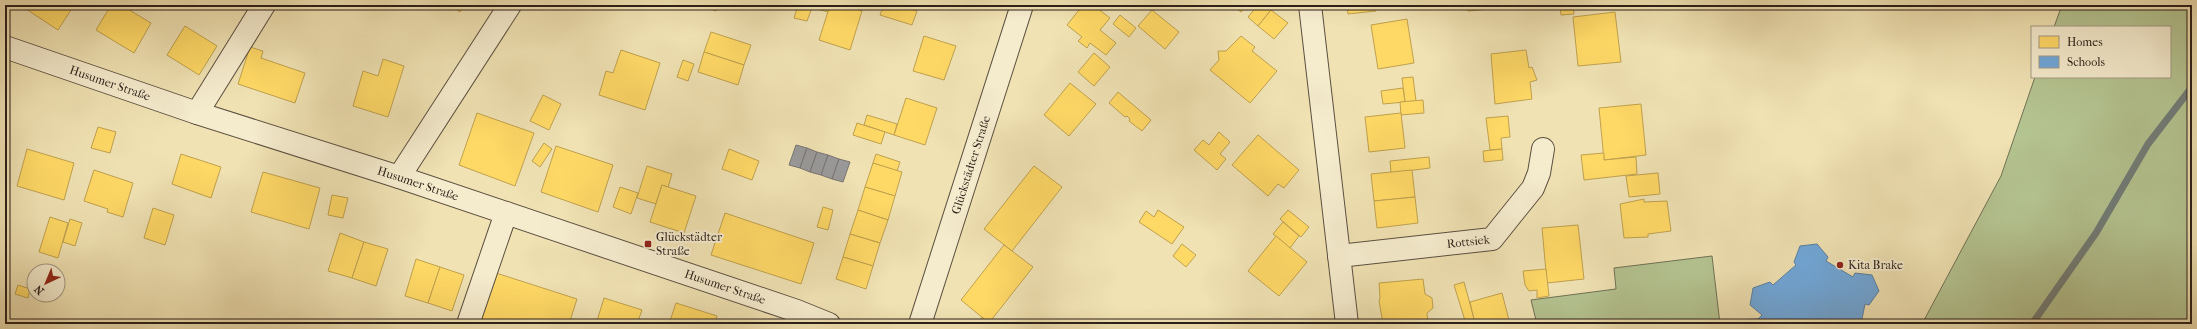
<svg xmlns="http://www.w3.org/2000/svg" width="2197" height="329" viewBox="0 0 2197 329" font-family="'IM FELL French Canon',serif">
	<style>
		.green { fill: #b4c491; stroke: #6f7255 }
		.homes { fill: #ffd966; stroke: #bfa14f }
		.schools { fill: #6fa8dc; stroke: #5a7fa2 }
		.industry { fill: #999; stroke: #787473 }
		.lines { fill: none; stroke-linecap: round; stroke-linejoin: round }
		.stream { stroke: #717d78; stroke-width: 7 }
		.minor-casing { stroke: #5c5040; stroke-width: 24 }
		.minor { stroke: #f5ecce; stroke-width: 22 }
		.poi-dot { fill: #8f2418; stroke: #f5ecce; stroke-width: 1.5 }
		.labels { text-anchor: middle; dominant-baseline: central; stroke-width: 4; stroke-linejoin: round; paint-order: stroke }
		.street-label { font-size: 12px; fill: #2a1f19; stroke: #f5ecce }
		.poi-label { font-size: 12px; fill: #2a1f19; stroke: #f5ecce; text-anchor: start }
	</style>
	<rect width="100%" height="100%" fill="#f0e2b3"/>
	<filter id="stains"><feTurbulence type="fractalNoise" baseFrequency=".005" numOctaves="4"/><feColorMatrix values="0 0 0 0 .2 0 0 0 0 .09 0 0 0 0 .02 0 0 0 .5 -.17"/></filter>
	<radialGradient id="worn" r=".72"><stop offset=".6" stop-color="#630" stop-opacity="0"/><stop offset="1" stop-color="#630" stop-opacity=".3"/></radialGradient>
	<g class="green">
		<polygon points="2062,5 2192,5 2192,324 1922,324 2001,176 2035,77 2170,77 2170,27 2054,27"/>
		<polygon points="1712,256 1720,324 1537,324 1531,300 1616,289 1614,268"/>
	</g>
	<g class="homes">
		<polygon points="24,5 74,5 58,30 23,7"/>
		<polygon points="111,5 121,5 151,23 134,53 96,30"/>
		<polygon points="450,5 465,5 460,12"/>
		<polygon points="699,5 718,5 716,11"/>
		<polygon points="798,5 813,5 807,21 794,18"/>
		<polygon points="815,5 830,5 828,12 814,8"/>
		<polygon points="830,5 844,5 862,11 850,50 819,40"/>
		<polygon points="884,5 897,5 917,11 912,25 880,15"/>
		<polygon points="1083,5 1093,5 1110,18 1100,30 1116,43 1106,55 1090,43 1087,48 1078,41 1082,37 1067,25"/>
		<polygon points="1232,5 1247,5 1241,12"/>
		<polygon points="1258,5 1275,5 1258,26 1248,17"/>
		<polygon points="1347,5 1375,5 1376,11 1348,14"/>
		<polygon points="1468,5 1490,5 1491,9 1468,11"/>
		<polygon points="1560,5 1573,5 1574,14 1561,15"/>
		<polygon points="1152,10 1179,32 1165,49 1138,26"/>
		<polygon points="1271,10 1288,23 1274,39 1258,26"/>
		<polygon points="1615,12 1621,62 1578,66 1573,17"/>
		<polygon points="1120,15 1136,28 1129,37 1113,24"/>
		<polygon points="1407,19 1414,63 1378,69 1371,25"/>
		<polygon points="185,26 217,46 199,75 167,55"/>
		<polygon points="711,32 751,45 744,65 704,52"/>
		<polygon points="924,36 956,46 944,80 913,71"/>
		<polygon points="1241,36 1255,47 1252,51 1277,71 1250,103 1210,70 1219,60 1218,51 1226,51"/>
		<polygon points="250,47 263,51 261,58 305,73 295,103 238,84"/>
		<polygon points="621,50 660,63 645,110 599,95 606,71 613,73"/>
		<polygon points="1526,50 1529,68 1532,67 1537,80 1530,82 1532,99 1495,104 1491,54"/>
		<polygon points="704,52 744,65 738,85 698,72"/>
		<polygon points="1094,53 1110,67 1094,86 1078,72"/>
		<polygon points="383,59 404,66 388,117 353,106 363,71 378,76"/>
		<polygon points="683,60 694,64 688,81 677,77"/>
		<polygon points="1413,77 1416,101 1405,102 1402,78"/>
		<polygon points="1070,83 1096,104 1069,136 1044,115"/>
		<polygon points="1403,88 1405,102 1383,104 1381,91"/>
		<polygon points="1118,92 1151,120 1142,131 1129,121 1130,119 1127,116 1125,117 1109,103"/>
		<polygon points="543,95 561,104 549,130 530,121"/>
		<polygon points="906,98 937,108 925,145 894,135"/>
		<polygon points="1423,100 1424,113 1401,115 1400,102"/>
		<polygon points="1641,104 1646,155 1604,160 1599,108"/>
		<polygon points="477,113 534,133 515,186 459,165"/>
		<polygon points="1401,113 1405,148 1369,152 1365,117"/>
		<polygon points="867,115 897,124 894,135 864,125"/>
		<polygon points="1508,116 1510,137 1501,138 1502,149 1490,150 1486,118"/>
		<polygon points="857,123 885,132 881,144 853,135"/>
		<polygon points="98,127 116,132 110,153 91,148"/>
		<polygon points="1219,132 1230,142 1220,154 1226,159 1217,170 1194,150 1203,140 1209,145"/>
		<polygon points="1258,135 1299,170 1284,188 1278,184 1268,196 1232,165"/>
		<polygon points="544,143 552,149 540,167 532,161"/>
		<polygon points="556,146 613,165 598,212 541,192"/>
		<polygon points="27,149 74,163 64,200 17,186"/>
		<polygon points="729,149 759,161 752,180 722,169"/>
		<polygon points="1502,149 1503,160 1484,162 1483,151"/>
		<polygon points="1604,153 1604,160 1636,157 1637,174 1584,180 1581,155"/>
		<polygon points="181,154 221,167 211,198 172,184"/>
		<polygon points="876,154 900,162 897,171 873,163"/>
		<polygon points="1429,157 1430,168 1391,173 1390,161"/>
		<polygon points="873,163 902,172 895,196 865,187"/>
		<polygon points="647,166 672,174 668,187 662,185 656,204 637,198"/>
		<polygon points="1034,166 1062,187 1012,251 984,229"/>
		<polygon points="94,170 133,183 123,217 107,212 108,209 84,201"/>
		<polygon points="1412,170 1415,197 1374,201 1371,174"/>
		<polygon points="263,172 320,188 309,229 251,212"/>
		<polygon points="1658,173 1660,194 1629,197 1626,176"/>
		<polygon points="662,185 696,196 684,233 650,222"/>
		<polygon points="620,187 638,193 631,214 613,207"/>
		<polygon points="865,187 895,196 888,220 858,210"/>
		<polygon points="332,195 348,198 343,218 328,215"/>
		<polygon points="1415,197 1418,223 1377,228 1374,201"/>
		<polygon points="1644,199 1644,202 1667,201 1671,231 1648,234 1648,237 1624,238 1620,204"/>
		<polygon points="823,207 833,210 828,230 817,227"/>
		<polygon points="153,208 174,215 165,245 144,238"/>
		<polygon points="858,210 888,220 880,243 850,234"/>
		<polygon points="1158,210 1184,227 1172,244 1139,222 1146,211 1154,217"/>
		<polygon points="1288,210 1309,227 1301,237 1280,219"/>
		<polygon points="725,213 814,243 801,284 711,255"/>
		<polygon points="50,217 68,223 58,258 39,252"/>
		<polygon points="70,219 82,223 75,246 63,242"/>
		<polygon points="1283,222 1299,236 1290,248 1273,234"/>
		<polygon points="1578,225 1584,279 1547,283 1542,228"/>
		<polygon points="340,233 364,242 352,278 328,271"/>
		<polygon points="850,234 880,243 873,266 843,257"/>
		<polygon points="1276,236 1307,262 1279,296 1248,271"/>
		<polygon points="364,242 388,249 376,286 352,278"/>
		<polygon points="1182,244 1196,255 1186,267 1173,256"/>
		<polygon points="1004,245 1033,267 989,323 961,300"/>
		<polygon points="843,257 873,266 866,289 836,279"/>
		<polygon points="416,259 440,267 428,303 405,296"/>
		<polygon points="440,267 464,275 452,311 428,303"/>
		<polygon points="1546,269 1549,296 1537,298 1537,290 1529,291 1525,285 1523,271"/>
		<polygon points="496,273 577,299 569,324 480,324"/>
		<polygon points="1423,279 1425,294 1432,298 1433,308 1427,313 1428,324 1383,324 1379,301 1380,298 1379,283"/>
		<polygon points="1464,282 1475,322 1466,324 1454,285"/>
		<polygon points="18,285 30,289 28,298 15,294"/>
		<polygon points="1502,293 1510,324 1475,324 1470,302"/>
		<polygon points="604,298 642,310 637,324 596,324"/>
		<polygon points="676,303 717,316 715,324 669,324"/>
		<polygon points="982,317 989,323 991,324 977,324"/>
	</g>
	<polygon class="schools" points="1817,244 1828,257 1826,261 1853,277 1855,273 1872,275 1879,291 1869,305 1865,304 1861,324 1738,324 1737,320 1758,319 1762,315 1750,305 1753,288 1770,282 1773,285 1796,265 1794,262 1800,246"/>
	<g class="industry">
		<polygon points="796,145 807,148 800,168 789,165"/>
		<polygon points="807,148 817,152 810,172 800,168"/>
		<polygon points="817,152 828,155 821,175 810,172"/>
		<polygon points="828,155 839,159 832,179 821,175"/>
		<polygon points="839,159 850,162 843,182 832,179"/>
	</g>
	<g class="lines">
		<polyline class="stream" points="2032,324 2096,233 2148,144 2192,87"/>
		<defs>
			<g id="minor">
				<polyline points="1310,5 1347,324"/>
				<path id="s1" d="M5,47l192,66 202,64 398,134 32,13"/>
				<polyline points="197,113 264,5"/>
				<polyline points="399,177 510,5"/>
				<path id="s2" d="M1339,256l153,-17 41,-51 6,-15 4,-24"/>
				<polyline points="468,324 506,213"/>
				<path id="s3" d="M920,324l102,-319"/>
			</g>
		</defs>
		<use href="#minor" class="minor-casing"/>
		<use href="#minor" class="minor"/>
	</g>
	<g class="poi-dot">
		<rect x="644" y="240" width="8" height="8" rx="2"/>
		<circle cx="1840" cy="265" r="4"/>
	</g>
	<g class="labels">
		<g class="street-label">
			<text stroke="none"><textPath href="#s1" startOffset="111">Husumer Straße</textPath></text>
			<text stroke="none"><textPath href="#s3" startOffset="167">Glückstädter Straße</textPath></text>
			<text stroke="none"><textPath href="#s1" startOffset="435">Husumer Straße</textPath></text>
			<text stroke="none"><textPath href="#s2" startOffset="130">Rottsiek</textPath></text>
			<text stroke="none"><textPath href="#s1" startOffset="759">Husumer Straße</textPath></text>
		</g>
		<g class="poi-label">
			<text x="656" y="237">Glückstädter<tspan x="656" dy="14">Straße</tspan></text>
			<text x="1848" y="265">Kita Brake</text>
		</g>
	</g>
	<rect width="2197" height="329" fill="none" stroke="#f0e2b3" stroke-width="20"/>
	<rect x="6" y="6" width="2185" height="317" fill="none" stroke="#2a1f19" stroke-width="2"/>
	<rect x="10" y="10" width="2177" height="309" fill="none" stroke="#2a1f19"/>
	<rect x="2031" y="26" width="140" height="52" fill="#f5ecce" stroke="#a49a86"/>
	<rect x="2039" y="36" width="20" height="12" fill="#ffd966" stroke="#a49a86"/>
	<text x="2067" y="46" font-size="12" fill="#2a1f19">Homes</text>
	<rect x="2039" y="56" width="20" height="12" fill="#6fa8dc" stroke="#a49a86"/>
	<text x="2067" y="66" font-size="12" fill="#2a1f19">Schools</text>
	<g transform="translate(46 283) rotate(224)"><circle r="19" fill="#f5ecce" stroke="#a49a86"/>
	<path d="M0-3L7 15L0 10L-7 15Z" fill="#8f2418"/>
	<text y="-6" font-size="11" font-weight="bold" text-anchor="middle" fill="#2a1f19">N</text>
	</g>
	<rect width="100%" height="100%" filter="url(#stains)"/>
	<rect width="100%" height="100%" fill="url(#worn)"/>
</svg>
